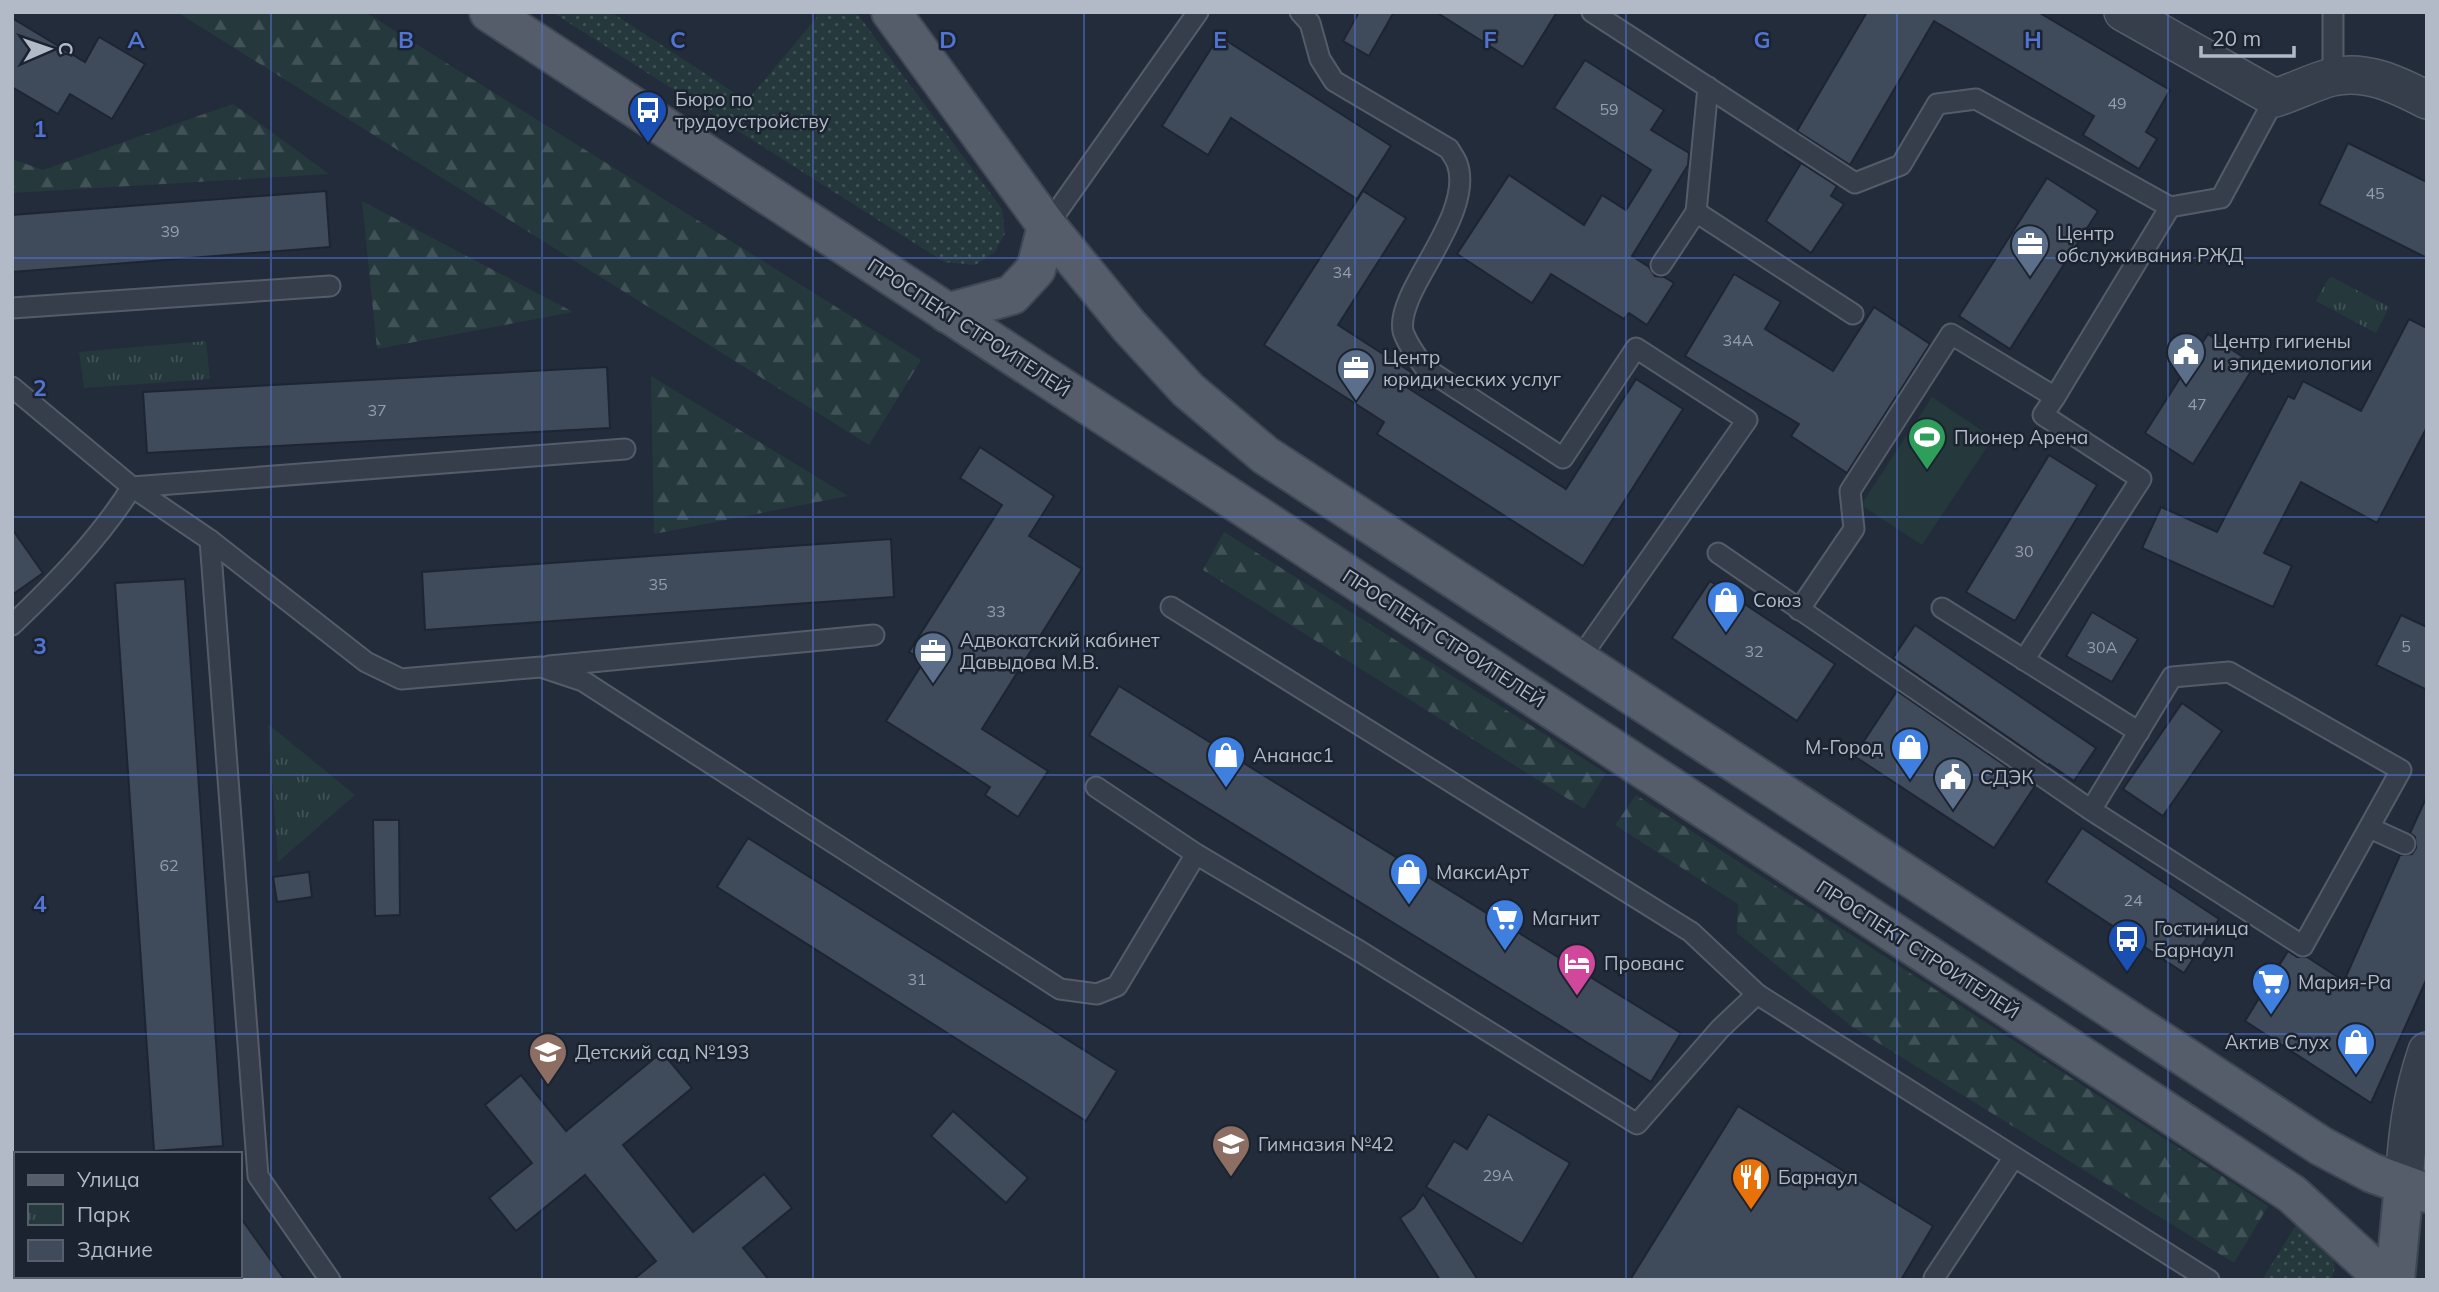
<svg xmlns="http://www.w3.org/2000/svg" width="2439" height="1292" viewBox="0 0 2439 1292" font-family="Mulish,sans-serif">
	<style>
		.grass { fill: url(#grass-dots) }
		.forest { fill: url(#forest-firs) }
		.park { fill: url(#park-tufts) }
		.garden { fill: #25383c }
		.building { fill: #3f4a5b; stroke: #1e2532; stroke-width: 2 }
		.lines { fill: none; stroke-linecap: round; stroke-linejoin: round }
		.service-casing { stroke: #555c69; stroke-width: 23 }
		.minor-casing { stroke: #555c69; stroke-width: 40 }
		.primary-casing { stroke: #404754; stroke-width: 42 }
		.service { stroke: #373e4b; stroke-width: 19 }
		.minor { stroke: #373e4b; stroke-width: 37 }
		.primary { stroke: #555d6b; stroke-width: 38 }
		.grid { fill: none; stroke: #5173d2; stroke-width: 2; stroke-opacity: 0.55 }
		.labels { text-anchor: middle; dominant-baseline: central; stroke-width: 5; stroke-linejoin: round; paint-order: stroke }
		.number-label { font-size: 16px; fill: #959dac }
		.poi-label { font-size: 19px; fill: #b2b9c7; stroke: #1c2330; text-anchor: start }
		.street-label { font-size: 19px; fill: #b2b9c7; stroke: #1c2330 }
		.grid-label { font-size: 23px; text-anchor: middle; font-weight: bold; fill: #5173d2; stroke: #1c2330; stroke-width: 5; stroke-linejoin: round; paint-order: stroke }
	</style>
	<defs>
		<pattern id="grass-dots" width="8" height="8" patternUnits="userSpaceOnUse" patternTransform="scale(1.75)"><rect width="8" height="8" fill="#25383c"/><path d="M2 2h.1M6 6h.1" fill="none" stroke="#425357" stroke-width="1.8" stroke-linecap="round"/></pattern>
		<pattern id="forest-firs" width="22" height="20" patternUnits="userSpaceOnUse" patternTransform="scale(1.75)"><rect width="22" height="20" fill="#25383c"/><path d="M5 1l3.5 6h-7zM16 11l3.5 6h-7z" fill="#425357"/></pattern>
		<pattern id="park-tufts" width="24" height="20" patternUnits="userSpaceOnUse" patternTransform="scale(1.75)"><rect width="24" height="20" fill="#25383c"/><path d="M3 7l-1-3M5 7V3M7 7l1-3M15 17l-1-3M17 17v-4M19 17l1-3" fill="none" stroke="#425357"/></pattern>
	</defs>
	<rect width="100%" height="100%" fill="#232c3b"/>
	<g class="grass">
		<polygon points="552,12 611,12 747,101 817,17 814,12 856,12 1002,209 1005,233 995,252 975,265 944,262"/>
		<polygon points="2296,1225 2332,1254 2335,1268 2331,1280 2262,1280"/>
	</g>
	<g class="forest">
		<polygon points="177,12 365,12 921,360 869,445"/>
		<polygon points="233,104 329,174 12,193 12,159 43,170"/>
		<polygon points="362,201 573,312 377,349"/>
		<polygon points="651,376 848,496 654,534"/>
		<polygon points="1224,532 1606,773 1584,809 1203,570"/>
		<polygon points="1636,795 2268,1206 2234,1263 1851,1026 1737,933 1738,904 1615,825"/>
	</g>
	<g class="park">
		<polygon points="2332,277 2389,307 2376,333 2316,301 2328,279"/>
		<polygon points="206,341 210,379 84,388 79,352"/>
		<polygon points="268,724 355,795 278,862"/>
	</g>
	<polygon class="garden" points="1932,397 1993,438 1922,545 1861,505"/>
	<g class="building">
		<polygon points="1359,12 1394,12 1369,56 1343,41"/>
		<polygon points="1436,12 1557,12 1523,67"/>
		<polygon points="1867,12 2038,12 2170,90 2146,132 2157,139 2139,169 2083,135 2094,116 1934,21 1850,165 1797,131"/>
		<polygon points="12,18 85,62 99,37 145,64 112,119 70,94 58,114 12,87"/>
		<polygon points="1219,36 1391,146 1357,199 1231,118 1208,155 1162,126"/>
		<polygon points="1585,60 1664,110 1651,130 1689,153 1688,165 1632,256 1649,267 1655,276 1664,277 1674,283 1647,325 1629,313 1624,319 1551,274 1532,303 1457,254 1509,175 1584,225 1602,195 1626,210 1651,170 1554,108"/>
		<polygon points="2348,143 2427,182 2427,258 2319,204"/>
		<polygon points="1784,152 1837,186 1831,196 1844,204 1811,253 1766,221 1801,163"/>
		<polygon points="2047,178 2098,211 2010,349 1959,316"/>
		<polygon points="326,191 330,247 12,272 12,215"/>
		<polygon points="1363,191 1406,218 1338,325 1414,374 1416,376 1408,388 1566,489 1636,379 1683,409 1583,566 1377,434 1384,422 1264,345"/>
		<polygon points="1734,274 1781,302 1765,329 1833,371 1874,307 1930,344 1847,473 1791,436 1799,424 1685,356"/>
		<polygon points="2409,319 2427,328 2427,427 2377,523 2301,482 2264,553 2292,566 2273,607 2142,548 2161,507 2217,532 2288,396 2294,399 2303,381 2361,411"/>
		<polygon points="2208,334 2255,365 2193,464 2145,433"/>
		<polygon points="607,367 610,428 147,453 143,392"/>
		<polygon points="980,447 1054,496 1029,536 1082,569 982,729 1048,771 1018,817 985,795 990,787 886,721 924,661 909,652 1002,505 960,478"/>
		<polygon points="2049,455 2097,485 2015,621 1966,592"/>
		<polygon points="12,529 43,573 12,595"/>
		<polygon points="891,539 894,597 425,630 422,572"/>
		<polygon points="185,579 223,1146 154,1151 115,583"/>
		<polygon points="1710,581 1835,664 1797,721 1672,638"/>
		<polygon points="2092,612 2138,639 2112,682 2066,656"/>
		<polygon points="2401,615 2427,627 2427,690 2376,665"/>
		<polygon points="1915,625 2096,748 2074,781 2049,764 2048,765 1893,658"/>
		<polygon points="1119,686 1681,1033 1651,1082 1089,735"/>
		<polygon points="1897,691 2035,786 1994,848 1854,756"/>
		<polygon points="2182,703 2222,731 2163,816 2123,789"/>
		<polygon points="2427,796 2427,978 2371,1103 2245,1021 2288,951 2297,957 2307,957 2344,981 2400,855 2412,854 2416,848 2415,837 2410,833"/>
		<polygon points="373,820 399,820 400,915 375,916"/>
		<polygon points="2082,828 2219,919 2184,973 2046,882"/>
		<polygon points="748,838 1117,1071 1086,1121 717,887"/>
		<polygon points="309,872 312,897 277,902 273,877"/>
		<polygon points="662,1052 692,1088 623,1145 693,1232 764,1174 792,1208 743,1248 769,1280 633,1280 656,1261 585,1175 516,1231 489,1198 532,1163 485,1105 521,1075 566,1131"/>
		<polygon points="1738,1106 1933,1226 1901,1280 1630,1280"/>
		<polygon points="953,1111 1028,1178 1006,1203 931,1136"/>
		<polygon points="1488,1114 1570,1163 1522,1244 1426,1187 1454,1141 1467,1149"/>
		<polygon points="1423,1194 1478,1280 1440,1280 1400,1218 1414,1208"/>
		<polygon points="240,1217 285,1280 240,1280"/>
	</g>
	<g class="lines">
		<defs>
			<g id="service">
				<path d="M1300,12l10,11 10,36 14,22 115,68c2,4 6,9 8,14 15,41 -33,99 -48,136 -4,10 -8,21 -6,32 4,13 14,26 22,37l138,90 73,-110 111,72 -169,241"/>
				<polyline points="1592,12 1855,183 1901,165 1937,104 1976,99 2170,207"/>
				<polyline points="2333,12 2333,77"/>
				<polyline points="1696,212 1708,87"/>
				<polyline points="1047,226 1198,12"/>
				<polyline points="1661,265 1696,212 1853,314"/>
				<polyline points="12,308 330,286"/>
				<polyline points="12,387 132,487 210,540 366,662 401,679 541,667 583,681 1060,989 1097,994 1117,986 1196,854"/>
				<polyline points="210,540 258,1176 330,1280"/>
				<polyline points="1718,553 2091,810 2303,946 2401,770 2229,672 2172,677 2091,810"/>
				<polyline points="1171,607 1691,932 1757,994 2209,1280"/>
				<polyline points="1942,608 2139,732"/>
				<polyline points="1799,610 1854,529 1850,491 1951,334 2055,397 2170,207 2221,198 2275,98"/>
				<path d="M12,625c45,-43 87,-86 120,-138l493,-38"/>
				<polyline points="2024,660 2141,479 2043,415 2055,397"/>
				<polyline points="549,666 874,635"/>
				<polyline points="1096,787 1196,854 1356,949 1637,1124 1720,1029 1757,994"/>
				<polyline points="2370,828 2405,844"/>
				<polyline points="12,1243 16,1247"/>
				<polyline points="38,1276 41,1280"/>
				<polyline points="1934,1278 2014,1157"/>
			</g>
			<g id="minor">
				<path d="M2123,12l152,86c19,-6 38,-16 57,-21 34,-8 66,8 95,23"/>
				<path d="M2404,1185c3,-49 7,-87 23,-134"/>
			</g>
			<g id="primary">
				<polyline points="489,12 2292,1194 2386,1280"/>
				<polyline points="891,12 1047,226 1129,326 1188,390 1265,455 2321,1146 2372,1173 2427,1193"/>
				<polyline points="947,313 1012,295 1036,269 1047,226"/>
				<polyline points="2395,1280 2404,1185"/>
			</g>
		</defs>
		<use href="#service" class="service-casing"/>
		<use href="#minor" class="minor-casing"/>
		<use href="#primary" class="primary-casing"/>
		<use href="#service" class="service"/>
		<use href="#minor" class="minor"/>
		<use href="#primary" class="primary"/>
	</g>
	<path class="grid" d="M271,12v1268M542,12v1268M813,12v1268M1084,12v1268M1355,12v1268M1626,12v1268M1897,12v1268M2168,12v1268M12,258h2415M12,517h2415M12,775h2415M12,1034h2415"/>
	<defs>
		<symbol id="bus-pin" viewBox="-11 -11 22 30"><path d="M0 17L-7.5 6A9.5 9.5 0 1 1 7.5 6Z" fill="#1a4fb4" stroke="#1c2330"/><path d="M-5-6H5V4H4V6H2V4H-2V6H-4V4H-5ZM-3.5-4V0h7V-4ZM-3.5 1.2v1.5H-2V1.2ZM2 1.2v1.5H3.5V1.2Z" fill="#fff"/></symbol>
		<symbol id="office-pin" viewBox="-11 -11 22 30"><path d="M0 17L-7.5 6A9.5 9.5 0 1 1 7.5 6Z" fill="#5c6f8a" stroke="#1c2330"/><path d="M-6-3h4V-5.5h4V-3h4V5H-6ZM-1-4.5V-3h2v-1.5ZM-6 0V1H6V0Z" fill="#fff"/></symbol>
		<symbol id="civic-pin" viewBox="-11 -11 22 30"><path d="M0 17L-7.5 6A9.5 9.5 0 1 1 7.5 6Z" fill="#5c6f8a" stroke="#1c2330"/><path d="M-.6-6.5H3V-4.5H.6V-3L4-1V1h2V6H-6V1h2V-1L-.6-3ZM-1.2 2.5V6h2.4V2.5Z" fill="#fff"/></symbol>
		<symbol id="stadium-pin" viewBox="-11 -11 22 30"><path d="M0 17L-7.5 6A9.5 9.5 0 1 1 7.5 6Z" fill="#2e9e5b" stroke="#1c2330"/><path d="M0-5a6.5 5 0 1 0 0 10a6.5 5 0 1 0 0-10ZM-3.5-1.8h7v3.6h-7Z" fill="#fff"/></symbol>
		<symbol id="shop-pin" viewBox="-11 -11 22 30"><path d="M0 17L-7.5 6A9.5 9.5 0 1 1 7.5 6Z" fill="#3f7fe0" stroke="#1c2330"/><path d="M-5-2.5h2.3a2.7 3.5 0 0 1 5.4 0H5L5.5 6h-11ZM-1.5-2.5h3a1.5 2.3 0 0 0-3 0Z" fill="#fff"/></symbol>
		<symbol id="supermarket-pin" viewBox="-11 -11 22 30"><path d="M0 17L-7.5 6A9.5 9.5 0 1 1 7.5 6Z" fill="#3f7fe0" stroke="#1c2330"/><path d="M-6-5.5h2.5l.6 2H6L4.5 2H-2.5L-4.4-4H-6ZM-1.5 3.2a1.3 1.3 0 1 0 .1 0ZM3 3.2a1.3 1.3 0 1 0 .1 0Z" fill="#fff"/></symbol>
		<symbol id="hotel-pin" viewBox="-11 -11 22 30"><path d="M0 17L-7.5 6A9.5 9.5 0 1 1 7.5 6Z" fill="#d1479c" stroke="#1c2330"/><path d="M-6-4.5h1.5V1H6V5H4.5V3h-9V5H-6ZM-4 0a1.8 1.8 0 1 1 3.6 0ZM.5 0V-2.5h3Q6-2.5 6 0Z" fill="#fff"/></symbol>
		<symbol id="school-pin" viewBox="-11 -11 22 30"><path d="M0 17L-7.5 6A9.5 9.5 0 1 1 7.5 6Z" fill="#8d6e63" stroke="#1c2330"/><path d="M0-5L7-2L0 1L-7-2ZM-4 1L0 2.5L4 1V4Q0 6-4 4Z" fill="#fff"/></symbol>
		<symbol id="restaurant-pin" viewBox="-11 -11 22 30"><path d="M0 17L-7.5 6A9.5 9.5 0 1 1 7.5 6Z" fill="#e8710a" stroke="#1c2330"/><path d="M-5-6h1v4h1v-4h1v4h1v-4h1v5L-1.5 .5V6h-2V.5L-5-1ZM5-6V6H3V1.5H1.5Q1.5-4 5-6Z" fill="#fff"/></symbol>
	</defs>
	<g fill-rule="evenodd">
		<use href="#bus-pin" x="626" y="88" width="44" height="60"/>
		<use href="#office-pin" x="2008" y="222" width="44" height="60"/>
		<use href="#civic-pin" x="2164" y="330" width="44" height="60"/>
		<use href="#office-pin" x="1334" y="346" width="44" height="60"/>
		<use href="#stadium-pin" x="1905" y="415" width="44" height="60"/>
		<use href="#shop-pin" x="1704" y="578" width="44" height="60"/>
		<use href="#office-pin" x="911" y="629" width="44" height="60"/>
		<use href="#shop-pin" x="1888" y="725" width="44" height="60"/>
		<use href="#shop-pin" x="1204" y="733" width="44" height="60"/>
		<use href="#civic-pin" x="1931" y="755" width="44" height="60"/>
		<use href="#shop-pin" x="1387" y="850" width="44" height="60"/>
		<use href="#supermarket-pin" x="1483" y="896" width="44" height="60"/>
		<use href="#bus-pin" x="2105" y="917" width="44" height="60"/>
		<use href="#hotel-pin" x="1555" y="941" width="44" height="60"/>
		<use href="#supermarket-pin" x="2249" y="960" width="44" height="60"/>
		<use href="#shop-pin" x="2334" y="1020" width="44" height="60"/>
		<use href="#school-pin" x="526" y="1030" width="44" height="60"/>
		<use href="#school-pin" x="1209" y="1122" width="44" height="60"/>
		<use href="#restaurant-pin" x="1729" y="1155" width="44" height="60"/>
	</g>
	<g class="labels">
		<g class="number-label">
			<text x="2117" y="103">49</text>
			<text x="1609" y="109">59</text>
			<text x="2375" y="193">45</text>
			<text x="170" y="231">39</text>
			<text x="1342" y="272">34</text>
			<text x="1738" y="340">34А</text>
			<text x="2197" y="404">47</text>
			<text x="377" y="410">37</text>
			<text x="2024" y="551">30</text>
			<text x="658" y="584">35</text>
			<text x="996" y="611">33</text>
			<text x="2406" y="646">5</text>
			<text x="2102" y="647">30А</text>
			<text x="1754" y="651">32</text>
			<text x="169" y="865">62</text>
			<text x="2133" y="900">24</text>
			<text x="917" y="979">31</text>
			<text x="1498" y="1175">29А</text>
		</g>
		<g class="poi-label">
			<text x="675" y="99">Бюро по<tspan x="675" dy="22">трудоустройству</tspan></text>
			<text x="2057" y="233">Центр<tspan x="2057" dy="22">обслуживания РЖД</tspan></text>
			<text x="2213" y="341">Центр гигиены<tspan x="2213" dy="22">и эпидемиологии</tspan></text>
			<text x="1383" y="357">Центр<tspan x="1383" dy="22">юридических услуг</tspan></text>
			<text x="1954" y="437">Пионер Арена</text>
			<text x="1753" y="600">Союз</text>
			<text x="960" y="640">Адвокатский кабинет<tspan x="960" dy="22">Давыдова М.В.</tspan></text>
			<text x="1883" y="747" text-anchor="end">М-Город</text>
			<text x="1253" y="755">Ананас1</text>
			<text x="1980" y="777">СДЭК</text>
			<text x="1436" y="872">МаксиАрт</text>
			<text x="1532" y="918">Магнит</text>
			<text x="2154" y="928">Гостиница<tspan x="2154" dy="22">Барнаул</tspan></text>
			<text x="1604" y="963">Прованс</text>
			<text x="2298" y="982">Мария-Ра</text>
			<text x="2329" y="1042" text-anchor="end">Актив Слух</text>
			<text x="575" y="1052">Детский сад №193</text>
			<text x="1258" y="1144">Гимназия №42</text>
			<text x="1778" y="1177">Барнаул</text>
		</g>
		<g class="street-label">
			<text transform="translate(969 327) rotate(33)">ПРОСПЕКТ СТРОИТЕЛЕЙ</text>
			<text transform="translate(1444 638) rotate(33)">ПРОСПЕКТ СТРОИТЕЛЕЙ</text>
			<text transform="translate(1918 949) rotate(33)">ПРОСПЕКТ СТРОИТЕЛЕЙ</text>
		</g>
	</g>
	<g class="grid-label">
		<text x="136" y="48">A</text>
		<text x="406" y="48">B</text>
		<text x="678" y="48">C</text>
		<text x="948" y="48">D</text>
		<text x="1220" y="48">E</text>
		<text x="1490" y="48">F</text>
		<text x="1762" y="48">G</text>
		<text x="2033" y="48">H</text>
		<text x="40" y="137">1</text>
		<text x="40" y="396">2</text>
		<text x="40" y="654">3</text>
		<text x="40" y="912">4</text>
	</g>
	<rect width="2439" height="1292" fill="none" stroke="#b2b9c7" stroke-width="28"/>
	<rect x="14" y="1152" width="228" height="126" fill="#1c2330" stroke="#585f6c" stroke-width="2"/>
	<rect x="28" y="1175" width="35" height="10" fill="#555d6b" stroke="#585f6c" stroke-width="2"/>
	<text x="77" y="1187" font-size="21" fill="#b2b9c7">Улица</text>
	<rect x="28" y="1204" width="35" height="21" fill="url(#park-tufts)" stroke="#585f6c" stroke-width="2"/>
	<text x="77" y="1222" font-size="21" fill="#b2b9c7">Парк</text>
	<rect x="28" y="1240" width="35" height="21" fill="#3f4a5b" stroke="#585f6c" stroke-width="2"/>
	<text x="77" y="1257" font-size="21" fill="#b2b9c7">Здание</text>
	<g transform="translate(49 49) rotate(88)" stroke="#1c2330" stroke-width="5" paint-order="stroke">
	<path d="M0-5L12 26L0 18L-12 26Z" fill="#b2b9c7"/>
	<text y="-10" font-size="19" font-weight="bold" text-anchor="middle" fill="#b2b9c7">С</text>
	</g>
	<path d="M2201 46v10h93v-10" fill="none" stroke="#b2b9c7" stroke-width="3.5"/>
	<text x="2212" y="46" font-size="21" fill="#b2b9c7" stroke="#1c2330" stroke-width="5" paint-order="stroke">20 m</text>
</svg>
